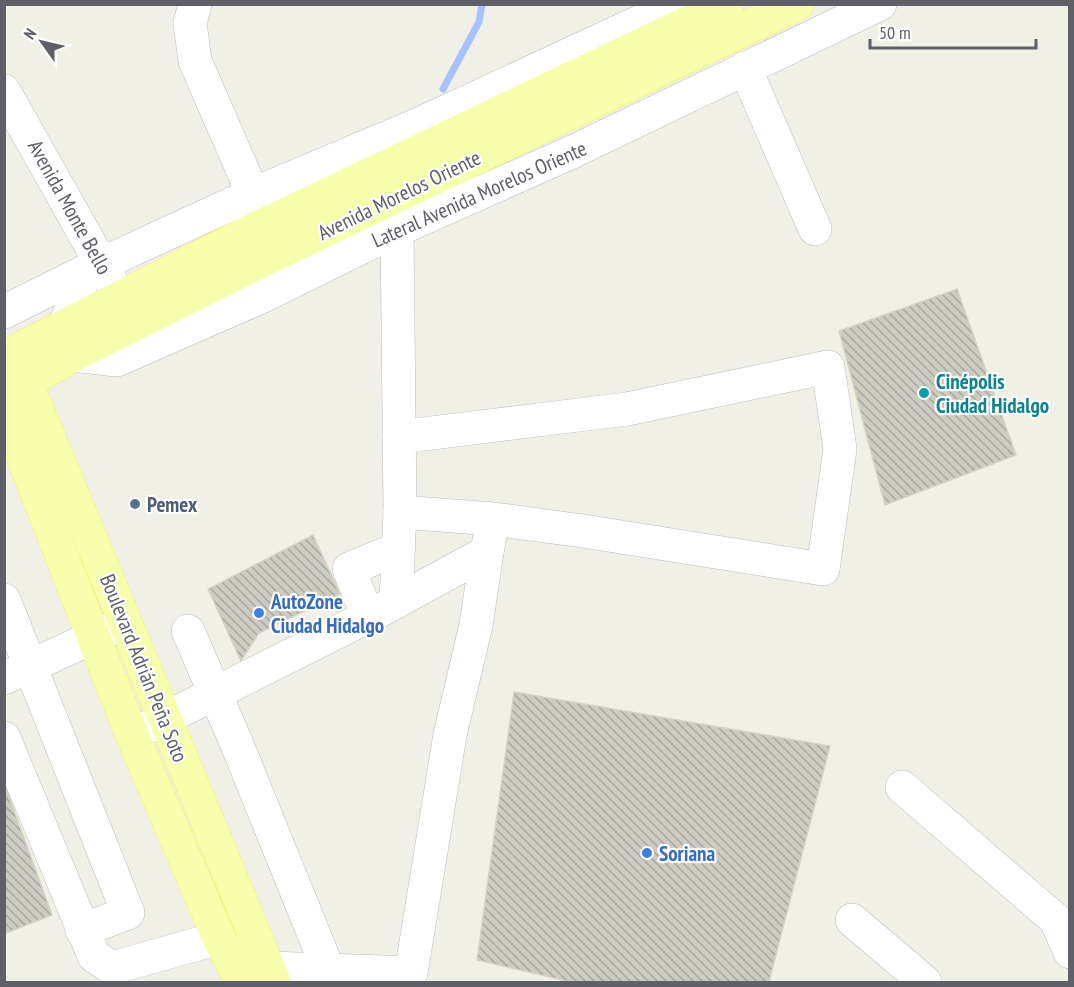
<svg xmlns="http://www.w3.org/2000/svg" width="1074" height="987" viewBox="0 0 1074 987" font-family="'PT Sans Narrow',sans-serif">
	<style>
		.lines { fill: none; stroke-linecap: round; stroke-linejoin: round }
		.stream { stroke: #a7c2ff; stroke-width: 7 }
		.building { fill: url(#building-back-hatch); stroke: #d5d4c4; stroke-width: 1.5 }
		.minor-casing { stroke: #bbbcc2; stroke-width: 34 }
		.major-casing { stroke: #f3f05c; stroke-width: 34 }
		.minor { stroke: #fff; stroke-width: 33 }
		.major { stroke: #f7ffac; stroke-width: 33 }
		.culture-dot { fill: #0f9aa8; stroke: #fff; stroke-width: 2 }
		.service-dot { fill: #5c6f8a; stroke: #fff; stroke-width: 2 }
		.shop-dot { fill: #3f7fe0; stroke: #fff; stroke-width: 2 }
		.labels { text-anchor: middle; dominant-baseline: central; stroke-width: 4.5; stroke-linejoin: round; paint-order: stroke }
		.street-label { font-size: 21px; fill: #5e5f67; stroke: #fff }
		.culture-label { font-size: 21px; font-weight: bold; fill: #0d838f; stroke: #fff; text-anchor: start }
		.service-label { font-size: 21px; font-weight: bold; fill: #4e5e75; stroke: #fff; text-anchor: start }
		.shop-label { font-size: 21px; font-weight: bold; fill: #366cbe; stroke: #fff; text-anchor: start }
	</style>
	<defs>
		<pattern id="building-back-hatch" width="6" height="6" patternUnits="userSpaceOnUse" patternTransform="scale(1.5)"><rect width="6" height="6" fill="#cbcbc2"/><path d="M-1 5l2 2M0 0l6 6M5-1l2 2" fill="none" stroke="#a8a8a1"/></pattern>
	</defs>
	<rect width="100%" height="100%" fill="#f0f0e6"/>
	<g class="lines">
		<polyline class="stream" points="443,89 479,22 482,4"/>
	</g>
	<g class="building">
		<polygon points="957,289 1016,455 885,505 839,331"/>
		<polygon points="313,535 340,594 259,633 241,661 208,589"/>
		<polygon points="514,692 830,746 769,982 571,982 477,960"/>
		<polygon points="4,783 52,915 4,934"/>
	</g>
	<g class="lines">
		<defs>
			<g id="minor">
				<polyline points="195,4 190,23 195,61 253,194"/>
				<polyline points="745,68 815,229"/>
				<polyline points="4,91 112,283"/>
				<polyline points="4,312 86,271"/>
				<polyline points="64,327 86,271 253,194 417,125 678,4"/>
				<polyline points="73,355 117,360 263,296 397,230 572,152 880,4"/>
				<polyline points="399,437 627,409 828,367 840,449 823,569 583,531 493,519 400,512"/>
				<polyline points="4,600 128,913 82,930"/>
				<polyline points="396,602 400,512 397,230"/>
				<polyline points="368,617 349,569 397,549"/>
				<polyline points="188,631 236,742 328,969"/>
				<polyline points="4,678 120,625"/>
				<polyline points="132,735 381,610 487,552 490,536"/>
				<polyline points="4,738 94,956 112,968 219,938"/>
				<polyline points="902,787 1056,920 1070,952"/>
				<polyline points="852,920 925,982"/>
				<polyline points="242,970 268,968 411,973 450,735 476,625 487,552"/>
			</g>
			<g id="major">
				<polyline points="4,357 257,228 727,4"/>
				<polyline points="18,363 274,982"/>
				<polyline points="4,392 27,382 73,355 259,262 797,4"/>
				<polyline points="4,415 19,447 132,735 219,938 242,982"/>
			</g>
		</defs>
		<use href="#minor" class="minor-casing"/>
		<use href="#major" class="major-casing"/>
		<use href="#minor" class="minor"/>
		<use href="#major" class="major"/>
	</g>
	<circle class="culture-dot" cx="924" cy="393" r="6"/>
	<circle class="service-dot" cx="135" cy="504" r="6"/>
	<g class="shop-dot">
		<circle cx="259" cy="613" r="6"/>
		<circle cx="647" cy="853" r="6"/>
	</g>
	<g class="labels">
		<g class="street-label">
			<text transform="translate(479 194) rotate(-24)">Lateral Avenida Morelos Oriente</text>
			<text transform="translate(399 195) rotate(-26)">Avenida Morelos Oriente</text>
			<text transform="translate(70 207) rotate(61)">Avenida Monte Bello</text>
			<text transform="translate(144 668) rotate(68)">Boulevard Adrián Peña Soto</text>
		</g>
		<g class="culture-label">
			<text x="936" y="381">Cinépolis<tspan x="936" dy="24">Ciudad Hidalgo</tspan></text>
		</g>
		<g class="service-label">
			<text x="147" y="504">Pemex</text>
		</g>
		<g class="shop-label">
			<text x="271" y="601">AutoZone<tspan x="271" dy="24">Ciudad Hidalgo</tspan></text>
			<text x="659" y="853">Soriana</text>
		</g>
	</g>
	<rect width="1074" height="987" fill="none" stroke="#5e5f67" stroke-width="12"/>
	<g transform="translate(42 42) rotate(304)" stroke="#ffffff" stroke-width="4.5" paint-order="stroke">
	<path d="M0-4.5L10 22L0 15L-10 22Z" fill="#5e5f67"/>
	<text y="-9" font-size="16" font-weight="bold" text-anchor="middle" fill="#5e5f67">N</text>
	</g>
	<path d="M870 39v9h166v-9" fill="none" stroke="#5e5f67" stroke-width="3"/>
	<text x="879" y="39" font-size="18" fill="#5e5f67" stroke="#ffffff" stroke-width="4.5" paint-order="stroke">50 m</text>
</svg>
